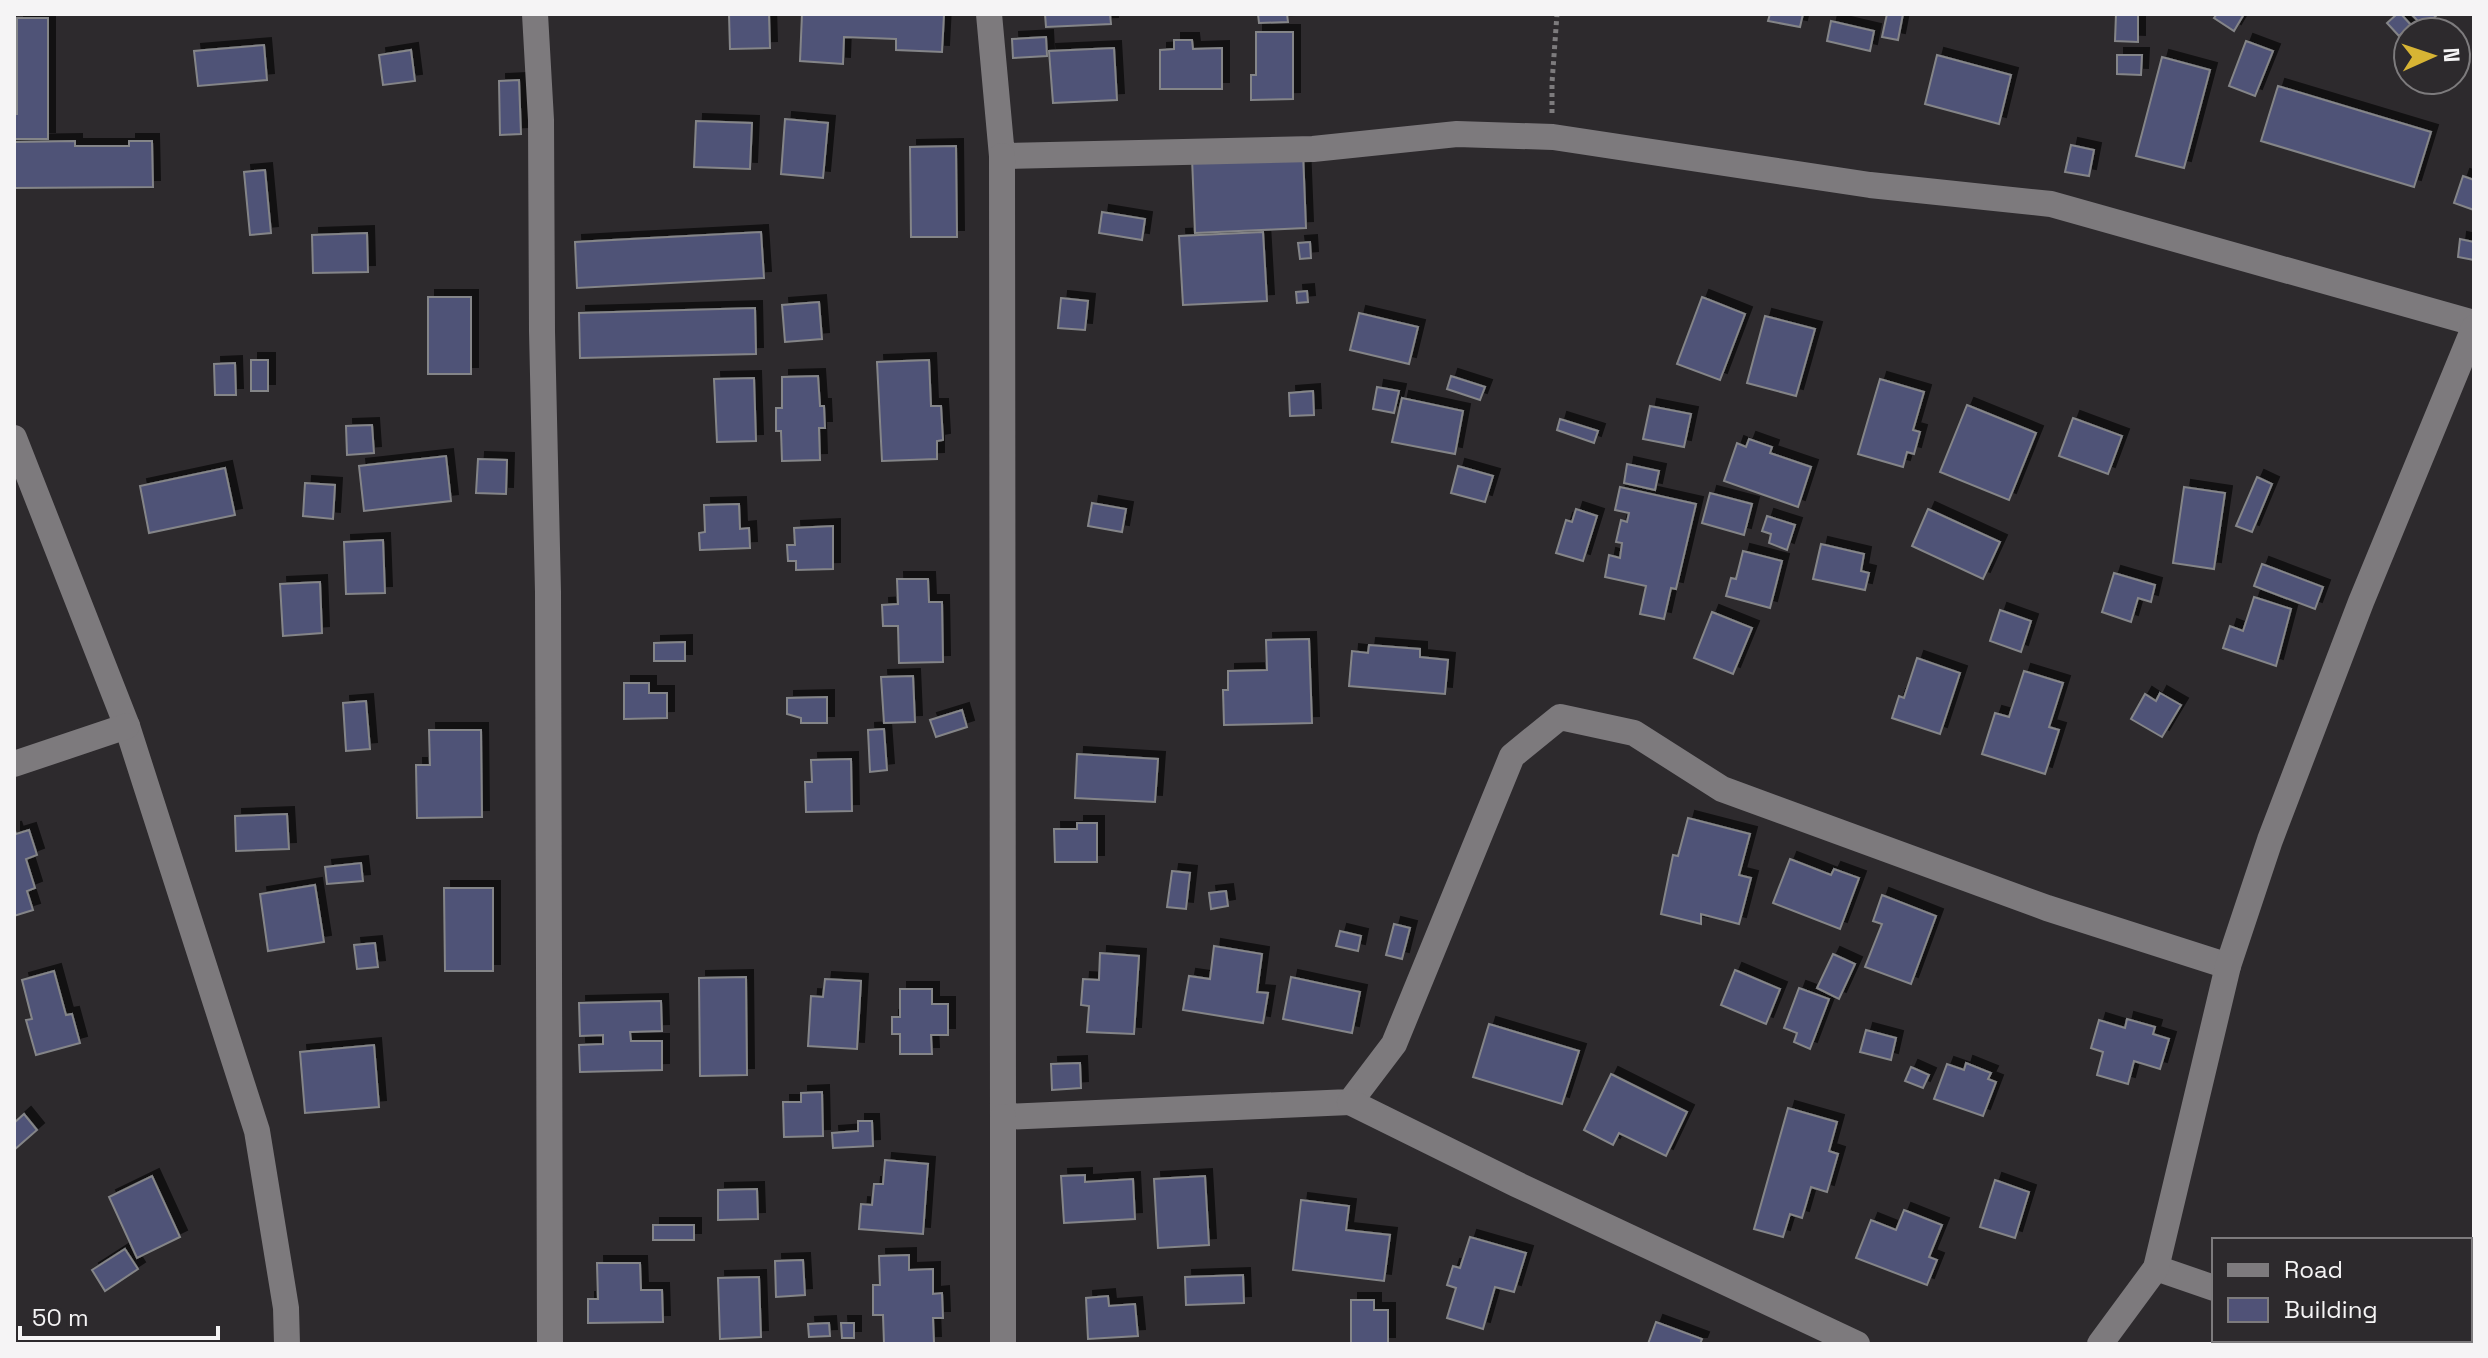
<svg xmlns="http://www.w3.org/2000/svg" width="2488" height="1358" viewBox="0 0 2488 1358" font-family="'Space Grotesk',sans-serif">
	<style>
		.building { fill: #505277; stroke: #848588; stroke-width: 2; filter: url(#shadow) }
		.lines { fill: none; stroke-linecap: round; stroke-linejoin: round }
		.path { stroke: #7d7b7d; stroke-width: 5; stroke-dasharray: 4 4; stroke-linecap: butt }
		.street { stroke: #7d7a7d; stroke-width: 26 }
	</style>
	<defs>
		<filter id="shadow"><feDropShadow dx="7" dy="-7" stdDeviation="0" flood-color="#0009"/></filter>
	</defs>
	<rect width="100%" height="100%" fill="#2d2a2d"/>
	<g class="building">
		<polygon points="729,14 769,14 770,48 730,49"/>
		<polygon points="802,14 944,14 942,52 896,50 896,39 844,37 843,64 800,61"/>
		<polygon points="1045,14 1110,14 1111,24 1046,27"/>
		<polygon points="1258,14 1287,14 1288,22 1259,23"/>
		<polygon points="1770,14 1803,14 1800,27 1768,21"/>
		<polygon points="1887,14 1903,14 1898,40 1882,37"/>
		<polygon points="2116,14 2138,14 2138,42 2115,41"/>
		<polygon points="2217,14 2244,14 2234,31 2214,18"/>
		<polygon points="2397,14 2401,14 2411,25 2399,36 2387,23"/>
		<polygon points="2411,14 2438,14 2424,27"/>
		<polygon points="17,18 48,18 48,139 14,139 14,114 17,114"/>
		<polygon points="1831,21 1874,31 1870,51 1827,41"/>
		<polygon points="1256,32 1293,32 1293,99 1251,100 1251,75 1256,75"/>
		<polygon points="1046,37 1047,56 1013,58 1012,39"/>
		<polygon points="1174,40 1192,40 1193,49 1222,48 1222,89 1160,89 1160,50 1174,49"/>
		<polygon points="2246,41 2273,51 2255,96 2229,86"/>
		<polygon points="264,45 267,80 198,86 194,51"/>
		<polygon points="1114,48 1117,100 1053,103 1049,51"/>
		<polygon points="411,50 415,81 383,85 379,55"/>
		<polygon points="1937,55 2011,75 1999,124 1925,104"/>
		<polygon points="2117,55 2142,55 2141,75 2117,74"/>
		<polygon points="2162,57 2210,70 2184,168 2136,156"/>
		<polygon points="519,80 521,134 500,135 499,81"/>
		<polygon points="2278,86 2431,132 2414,187 2261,141"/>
		<polygon points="785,119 828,123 823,178 781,174"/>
		<polygon points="696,121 752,123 750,169 694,167"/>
		<polygon points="75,141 75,146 129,146 129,141 152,141 153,187 14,188 14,142"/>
		<polygon points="2071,145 2094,150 2089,176 2065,172"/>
		<polygon points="956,146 957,237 911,237 910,147"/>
		<polygon points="1303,153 1306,228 1195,233 1192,158"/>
		<polygon points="265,170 271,233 250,235 244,172"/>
		<polygon points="2463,176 2474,180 2474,210 2454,203"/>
		<polygon points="1102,212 1145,219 1142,240 1099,233"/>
		<polygon points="761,232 764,278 577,288 575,242"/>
		<polygon points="1263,232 1267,301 1183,305 1179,236"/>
		<polygon points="367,233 368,272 313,273 312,235"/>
		<polygon points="2460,239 2474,242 2474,260 2458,257"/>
		<polygon points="1310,242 1311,258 1300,259 1298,243"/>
		<polygon points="1307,291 1308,302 1297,303 1296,292"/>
		<rect x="428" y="297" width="43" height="77"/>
		<polygon points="1702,297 1745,314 1720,380 1677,364"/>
		<polygon points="1061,298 1088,301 1085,330 1058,328"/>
		<polygon points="819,302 822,339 785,342 782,305"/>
		<polygon points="755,308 756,354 580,358 579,313"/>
		<polygon points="1359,313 1418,327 1409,364 1350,350"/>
		<polygon points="1765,316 1815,329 1796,396 1747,383"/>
		<rect x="251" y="360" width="17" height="31"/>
		<polygon points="929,360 931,406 941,406 943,440 937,441 937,459 882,461 877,362"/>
		<polygon points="235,363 236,395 215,395 214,364"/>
		<polygon points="818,376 820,406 824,406 825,428 819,428 820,460 782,461 781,431 776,431 776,408 782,408 782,377"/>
		<polygon points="1451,376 1485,387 1480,400 1447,389"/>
		<polygon points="754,378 756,441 717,442 714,379"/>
		<polygon points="1880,379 1924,392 1913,430 1920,432 1914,454 1907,452 1903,467 1858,454"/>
		<polygon points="1377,387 1399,391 1394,413 1373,409"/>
		<polygon points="1313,391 1314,415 1290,416 1289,393"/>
		<polygon points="1402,398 1463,411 1455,454 1392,442"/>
		<polygon points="1967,405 2036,433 2009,500 1940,472"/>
		<polygon points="1650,406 1691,414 1684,447 1643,439"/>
		<polygon points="2073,418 2122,436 2108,474 2059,456"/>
		<polygon points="1560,419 1598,431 1594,443 1557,430"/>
		<polygon points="372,425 374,453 347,455 346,426"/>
		<polygon points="1749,439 1772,447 1770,453 1811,467 1798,507 1724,481 1737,443 1746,447"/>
		<polygon points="446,456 451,501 364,511 359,466"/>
		<polygon points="478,459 507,460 506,494 476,493"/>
		<polygon points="1627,464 1659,471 1655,490 1624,483"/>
		<polygon points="1458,466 1493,476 1485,502 1451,493"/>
		<polygon points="225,468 235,515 149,533 140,486"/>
		<polygon points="2257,477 2272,484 2252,532 2236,526"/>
		<polygon points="305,483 335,485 333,519 303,516"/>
		<polygon points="1620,487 1696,504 1676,589 1671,588 1664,619 1640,614 1646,586 1605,577 1609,555 1620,558 1622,543 1616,542 1621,520 1627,522 1629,513 1615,510"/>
		<polygon points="2184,487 2225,493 2214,569 2173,563"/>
		<polygon points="1710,493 1752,504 1744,535 1702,523"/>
		<polygon points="1092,503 1126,509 1122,532 1088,526"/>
		<polygon points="739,504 740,529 749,528 750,548 700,550 699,533 705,532 704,505"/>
		<polygon points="1576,509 1597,516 1583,561 1556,553 1566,520 1572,522"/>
		<polygon points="1928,509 2000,542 1983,579 1912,546"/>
		<polygon points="1767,516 1795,525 1787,550 1769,543 1771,534 1762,531"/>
		<polygon points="833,526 833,569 796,570 796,561 788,561 787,545 795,545 794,528"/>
		<polygon points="383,540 385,593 346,594 344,542"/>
		<polygon points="1821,544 1864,554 1861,571 1869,573 1865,590 1813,579"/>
		<polygon points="1743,551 1782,561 1770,608 1726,596 1731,578 1736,579"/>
		<polygon points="2262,564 2323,587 2315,609 2254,586"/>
		<polygon points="2114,573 2155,585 2151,602 2138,598 2131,622 2102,612"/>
		<polygon points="897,579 928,579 929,602 942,602 943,662 899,663 898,626 883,626 882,605 898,604"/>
		<polygon points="320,582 322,633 283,636 280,584"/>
		<polygon points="2254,597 2291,609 2276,666 2223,648 2230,626 2243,631"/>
		<polygon points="2000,610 2031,621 2021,652 1990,641"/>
		<polygon points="1712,612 1752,628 1733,674 1694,658"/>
		<polygon points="1309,639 1312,723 1224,725 1223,690 1228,690 1228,671 1267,670 1266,640"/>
		<polygon points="685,642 685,661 654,661 654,643"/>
		<polygon points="1369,645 1420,649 1420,657 1448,660 1445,694 1349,686 1352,651 1368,653"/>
		<polygon points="1917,658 1960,673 1940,734 1892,718 1899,696 1904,698"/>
		<polygon points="2024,671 2063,683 2049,727 2059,730 2045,774 1982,754 1995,713 2009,717"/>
		<polygon points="913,676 915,722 884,723 881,677"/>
		<polygon points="624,683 649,683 649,693 667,693 667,718 624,719"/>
		<polygon points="2160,693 2181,705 2162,737 2131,719 2145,694 2156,701"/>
		<polygon points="827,697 827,723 801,723 801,718 787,714 787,698"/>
		<polygon points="366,701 370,749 346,751 343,703"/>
		<polygon points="962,710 967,727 936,737 930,720"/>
		<polygon points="884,729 887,770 870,772 868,730"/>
		<polygon points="429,730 481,730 482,817 417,818 416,765 430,765"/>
		<polygon points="1077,754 1158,759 1155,802 1075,798"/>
		<polygon points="851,759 852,811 806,812 805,782 812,782 811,760"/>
		<polygon points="287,814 289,849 236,851 235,816"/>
		<polygon points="1688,818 1750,834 1739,875 1751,878 1739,924 1701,914 1701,924 1661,914 1673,855 1678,856"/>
		<polygon points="1077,823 1097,823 1097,862 1055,862 1054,829 1077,829"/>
		<polygon points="14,828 16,834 29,830 37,855 26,859 35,888 27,891 33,910 14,916"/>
		<polygon points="1790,859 1831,875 1834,869 1859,878 1840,929 1773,903"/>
		<polygon points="361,863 363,881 327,884 325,867"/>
		<polygon points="1172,871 1190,873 1186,909 1167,907"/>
		<polygon points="315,885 324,942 268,951 260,894"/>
		<polygon points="444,888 493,888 493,971 445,971"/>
		<polygon points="1226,891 1228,906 1211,909 1209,893"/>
		<polygon points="1882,895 1936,916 1911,984 1865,967 1882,924 1873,921"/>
		<polygon points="1394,924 1410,928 1402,959 1386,955"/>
		<polygon points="1340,931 1361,936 1358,951 1336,946"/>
		<polygon points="375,943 378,967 357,969 354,945"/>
		<polygon points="1214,946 1262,954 1257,992 1268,993 1263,1023 1183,1010 1189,976 1210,979"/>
		<polygon points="1100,953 1139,956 1134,1034 1087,1032 1089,1006 1081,1005 1083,979 1099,980"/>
		<polygon points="1833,954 1855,964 1839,999 1817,988"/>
		<polygon points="1735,970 1780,989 1766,1024 1721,1005"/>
		<polygon points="54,971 66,1015 72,1014 80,1043 36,1055 26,1020 32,1019 22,980"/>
		<polygon points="746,977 747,1075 700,1076 699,978"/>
		<polygon points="1291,977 1360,992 1352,1033 1283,1019"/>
		<polygon points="825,979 861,981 857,1049 808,1046 811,996 823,997"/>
		<polygon points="1799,988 1829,999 1810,1049 1794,1042 1797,1033 1784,1028"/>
		<polygon points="900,989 932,989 932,1004 948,1004 948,1035 931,1035 932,1054 900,1054 900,1034 892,1034 892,1017 900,1017"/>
		<polygon points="661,1001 662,1031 630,1032 631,1041 662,1041 662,1070 580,1072 579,1045 603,1044 603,1035 580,1036 579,1003"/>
		<polygon points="2127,1019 2155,1027 2153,1034 2169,1039 2160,1069 2134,1061 2128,1084 2097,1075 2103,1052 2091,1048 2099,1020 2125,1028"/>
		<polygon points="1489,1024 1579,1051 1562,1104 1473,1077"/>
		<polygon points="1866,1030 1896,1038 1891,1060 1860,1052"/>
		<polygon points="374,1045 379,1107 305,1113 300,1052"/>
		<polygon points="1080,1063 1081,1088 1052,1090 1051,1064"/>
		<polygon points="1966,1063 1991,1073 1988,1079 1996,1082 1983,1116 1934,1099 1947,1064 1964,1070"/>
		<polygon points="1911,1067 1929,1075 1923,1088 1905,1081"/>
		<polygon points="1611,1074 1687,1112 1666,1156 1619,1133 1613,1145 1584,1130"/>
		<polygon points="822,1092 823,1136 784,1137 783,1102 801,1102 801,1093"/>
		<polygon points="1788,1108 1837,1122 1829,1151 1838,1154 1827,1192 1811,1187 1802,1218 1790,1214 1783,1237 1754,1229"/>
		<polygon points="24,1114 37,1130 14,1150 14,1123"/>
		<polygon points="858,1121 872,1121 873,1146 833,1148 832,1133 858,1131"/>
		<polygon points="885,1160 928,1164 923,1234 859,1229 861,1204 872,1205 874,1184 883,1184"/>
		<polygon points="1085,1175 1085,1182 1133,1179 1135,1219 1064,1223 1061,1176"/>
		<polygon points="152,1176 180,1237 137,1258 109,1197"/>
		<polygon points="1205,1176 1209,1245 1158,1248 1154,1179"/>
		<polygon points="1995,1180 2029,1192 2015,1238 1980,1227"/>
		<polygon points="757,1189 758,1219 718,1220 718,1190"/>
		<polygon points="1301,1200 1349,1206 1346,1230 1390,1235 1384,1281 1293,1270"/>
		<polygon points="1904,1210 1942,1225 1929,1257 1937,1260 1927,1285 1856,1258 1871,1220 1896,1230"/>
		<rect x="653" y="1225" width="41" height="15"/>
		<polygon points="1470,1237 1526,1253 1514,1292 1495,1287 1483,1329 1447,1318 1456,1288 1447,1285 1453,1266 1460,1268"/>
		<polygon points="125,1249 138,1269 105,1291 92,1270"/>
		<polygon points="909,1255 909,1270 933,1269 933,1294 942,1293 943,1318 933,1318 934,1343 884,1344 883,1315 873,1315 873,1285 880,1285 879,1256"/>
		<polygon points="803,1260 805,1295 776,1297 775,1261"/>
		<polygon points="597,1263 640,1263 641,1290 662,1290 663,1322 588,1323 588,1299 598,1299"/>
		<polygon points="1243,1275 1244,1303 1186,1305 1185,1277"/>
		<polygon points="759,1277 761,1337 720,1339 718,1278"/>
		<polygon points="1108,1296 1109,1306 1135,1304 1138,1336 1088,1339 1086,1298"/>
		<polygon points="1351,1300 1374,1300 1374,1310 1388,1310 1388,1344 1351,1344"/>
		<polygon points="1656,1322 1702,1339 1700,1344 1648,1344"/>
		<polygon points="829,1323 830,1336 809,1337 808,1324"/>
		<polygon points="841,1323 854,1323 854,1338 842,1338"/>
	</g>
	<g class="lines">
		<polyline class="path" points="1552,113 1552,83 1557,14"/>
		<g class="street">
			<polyline points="535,14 541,120 542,331 548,592 550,1344"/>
			<polyline points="989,14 1002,156 1313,149 1457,134 1553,137 1870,185 2051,204 2474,323"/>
			<polyline points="1002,156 1003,1117 1350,1102 1394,1044 1512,756 1560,717 1634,733 1722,789 2047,908 2228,966"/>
			<polyline points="14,438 127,726 257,1131 286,1308 287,1344"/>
			<polyline points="14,764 127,726"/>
			<polyline points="1350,1102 1516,1184 1857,1344"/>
			<polyline points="2156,1268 2214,1288"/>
			<polyline points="2358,1340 2369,1344"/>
			<polyline points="1003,1344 1003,1117"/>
			<polyline points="2100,1344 2156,1268 2228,966 2270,840 2361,602 2474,328"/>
		</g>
	</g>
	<rect width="2488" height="1358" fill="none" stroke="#f5f4f5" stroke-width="32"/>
	<rect x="2212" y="1238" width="260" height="104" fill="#2d2a2d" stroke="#7d7b7d" stroke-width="2"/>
	<rect x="2228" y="1264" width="40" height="12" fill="#7d7a7d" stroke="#7d7b7d" stroke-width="2"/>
	<text x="2284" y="1278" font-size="24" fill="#f5f4f5">Road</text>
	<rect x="2228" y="1298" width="40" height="24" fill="#505277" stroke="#7d7b7d" stroke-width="2"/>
	<text x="2284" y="1318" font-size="24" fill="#f5f4f5">Building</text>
	<g transform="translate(2432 56) rotate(87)"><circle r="38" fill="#2d2a2d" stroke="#7d7b7d" stroke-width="2"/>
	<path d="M0-6L14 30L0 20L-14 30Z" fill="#d7b434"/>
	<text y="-12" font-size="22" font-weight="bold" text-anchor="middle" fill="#f5f4f5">N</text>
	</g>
	<path d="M20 1326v12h198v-12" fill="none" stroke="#f5f4f5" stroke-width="4"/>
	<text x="32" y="1326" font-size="24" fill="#f5f4f5" stroke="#2d2a2d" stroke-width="6" paint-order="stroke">50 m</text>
</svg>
